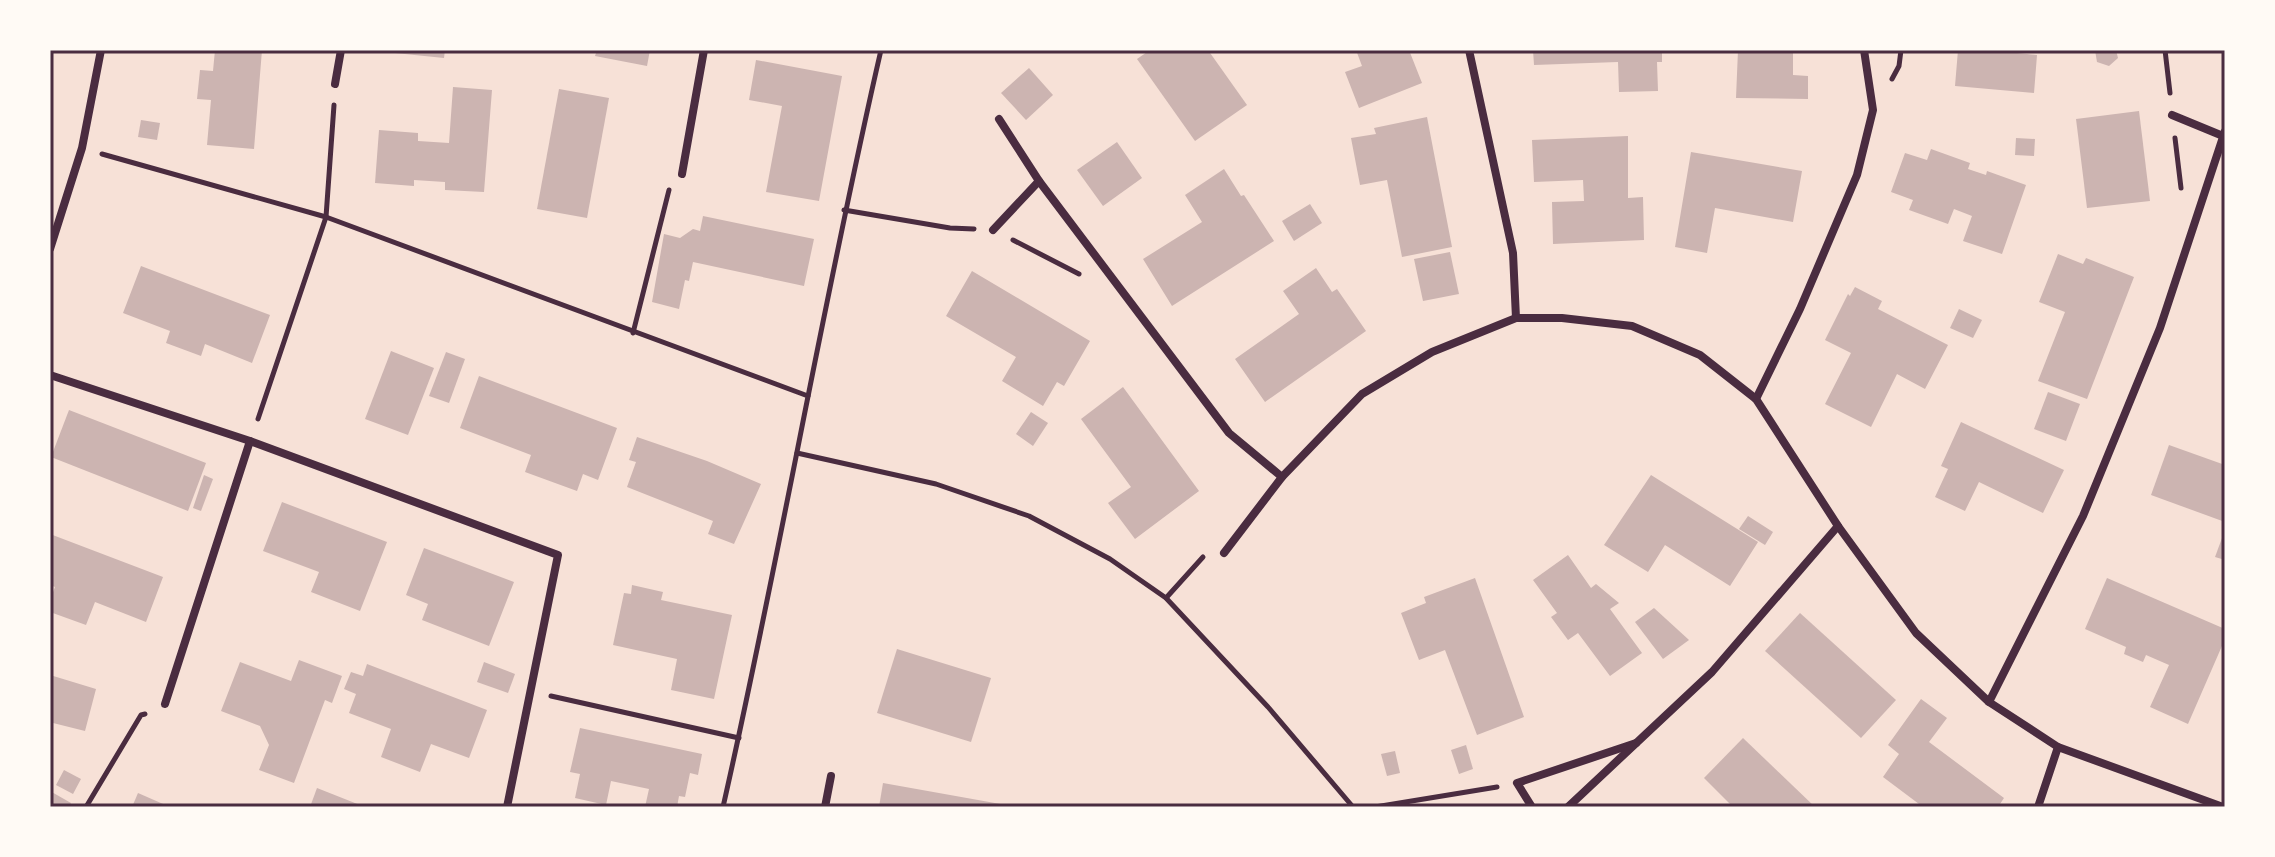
<svg xmlns="http://www.w3.org/2000/svg" width="2275" height="857" viewBox="0 0 2275 857" font-family="Quicksand,sans-serif">
	<style>
		.building { fill: #ccb4b1 }
		.lines { fill: none; stroke-linecap: round; stroke-linejoin: round }
		.path { stroke: #4a2c40; stroke-width: 5 }
		.minor { stroke: #4a2c40; stroke-width: 8 }
		.neatline { fill: none; stroke: #4a2c40; stroke-width: 3 }
	</style>
	<rect width="100%" height="100%" fill="#f7e1d7"/>
	<g class="building">
		<polygon points="215,50 262,50 254,149 207,145 211,100 197,99 200,70 213,71"/>
		<polygon points="395,50 445,50 444,58 395,53"/>
		<polygon points="597,50 650,50 647,66 595,56"/>
		<polygon points="1150,50 1208,50 1247,105 1195,141 1137,59"/>
		<polygon points="1356,50 1409,50 1422,83 1359,108 1345,72 1362,66"/>
		<polygon points="1533,50 1662,50 1662,62 1657,62 1658,91 1619,92 1618,62 1534,65"/>
		<polygon points="1738,50 1793,50 1793,75 1808,76 1808,99 1736,98"/>
		<polygon points="1958,50 2018,50 2017,53 2037,55 2034,93 1955,86"/>
		<polygon points="2095,50 2116,50 2118,58 2109,66 2097,62"/>
		<polygon points="756,60 842,76 819,201 766,192 782,106 749,100"/>
		<polygon points="1029,68 1053,95 1026,120 1001,93"/>
		<polygon points="453,87 492,90 484,192 445,190 445,182 414,180 414,186 375,183 379,130 418,133 418,141 449,143"/>
		<polygon points="559,89 609,98 587,218 537,209"/>
		<polygon points="2139,111 2150,201 2087,208 2076,119"/>
		<polygon points="1427,117 1452,247 1402,257 1387,180 1360,185 1351,138 1376,134 1374,128"/>
		<polygon points="141,120 160,123 157,140 138,137"/>
		<polygon points="1628,136 1628,198 1643,197 1644,240 1553,244 1552,202 1584,201 1583,180 1534,182 1532,140"/>
		<polygon points="2016,138 2035,139 2034,156 2015,155"/>
		<polygon points="1117,142 1142,178 1103,206 1077,170"/>
		<polygon points="1931,149 1970,163 1968,169 1986,175 1987,171 2026,185 2002,254 1963,241 1972,216 1954,209 1948,224 1909,210 1913,200 1891,192 1905,153 1927,160"/>
		<polygon points="1691,152 1802,171 1793,222 1715,208 1707,253 1675,247"/>
		<polygon points="1224,169 1241,196 1244,195 1274,241 1172,306 1143,259 1202,222 1185,195"/>
		<polygon points="1310,204 1322,223 1294,241 1282,221"/>
		<polygon points="703,216 814,239 804,286 693,262 689,281 685,280 679,309 652,302 664,234 680,238 693,229 700,231"/>
		<polygon points="1450,252 1459,294 1423,301 1414,259"/>
		<polygon points="2058,254 2083,264 2086,258 2134,277 2087,399 2038,381 2065,312 2039,302"/>
		<polygon points="141,266 270,315 252,363 205,344 201,356 166,343 170,331 123,313"/>
		<polygon points="1316,268 1332,292 1337,289 1366,331 1265,402 1235,359 1299,314 1283,291"/>
		<polygon points="972,271 1090,341 1064,386 1057,382 1043,406 1002,381 1016,357 946,316"/>
		<polygon points="1855,287 1882,301 1878,309 1948,345 1925,389 1897,374 1871,427 1825,404 1851,353 1825,340 1848,294 1850,296"/>
		<polygon points="1959,309 1982,320 1973,338 1950,328"/>
		<polygon points="391,351 434,368 408,435 365,419"/>
		<polygon points="446,352 465,359 449,403 429,396"/>
		<polygon points="479,376 617,428 598,480 583,474 577,491 525,472 531,455 460,428"/>
		<polygon points="1123,387 1199,491 1135,539 1108,503 1131,487 1081,419"/>
		<polygon points="2048,392 2080,404 2066,441 2034,429"/>
		<polygon points="69,410 206,463 188,511 51,457"/>
		<polygon points="1031,412 1048,423 1033,446 1016,434"/>
		<polygon points="1961,422 2064,470 2043,513 1979,482 1965,511 1935,497 1948,469 1941,466"/>
		<polygon points="637,437 707,461 761,484 734,544 708,534 713,521 627,487 636,462 629,460"/>
		<polygon points="2169,445 2225,465 2225,522 2151,495"/>
		<polygon points="204,475 213,479 201,511 193,508"/>
		<polygon points="1651,475 1758,542 1730,586 1665,545 1648,572 1604,545"/>
		<polygon points="282,502 387,542 360,611 311,592 319,572 263,551"/>
		<polygon points="1748,516 1773,532 1765,545 1739,529"/>
		<polygon points="2225,530 2225,560 2215,557"/>
		<polygon points="50,534 163,577 146,622 95,602 86,625 50,612 50,600 55,587 50,585"/>
		<polygon points="424,548 514,582 489,646 422,620 428,604 406,595"/>
		<polygon points="1568,555 1591,588 1596,584 1619,603 1610,609 1642,653 1610,676 1578,633 1568,640 1551,617 1557,613 1533,580"/>
		<polygon points="1475,578 1524,717 1477,735 1445,650 1419,660 1401,613 1426,603 1424,597"/>
		<polygon points="2107,578 2225,629 2225,639 2188,724 2150,707 2169,665 2146,655 2143,662 2124,654 2126,647 2085,629"/>
		<polygon points="632,585 663,592 661,600 732,615 714,699 671,690 677,659 613,645 624,593 631,594"/>
		<polygon points="1654,608 1689,640 1663,659 1635,622"/>
		<polygon points="1800,613 1896,700 1861,738 1765,651"/>
		<polygon points="897,649 991,678 971,742 877,713"/>
		<polygon points="299,660 342,676 332,703 325,700 294,783 259,770 269,745 260,726 221,711 240,662 291,681"/>
		<polygon points="484,662 515,674 508,693 477,682"/>
		<polygon points="367,664 487,710 469,758 431,744 420,772 381,757 391,729 349,713 356,694 344,689 351,672 363,676"/>
		<polygon points="50,675 96,689 85,731 53,723 50,731"/>
		<polygon points="1921,699 1947,718 1929,742 2004,798 1998,807 1923,807 1883,777 1899,754 1888,745"/>
		<polygon points="580,728 702,754 698,775 690,773 685,797 679,796 677,807 645,807 649,789 611,781 606,805 575,798 580,774 570,772"/>
		<polygon points="1743,738 1815,807 1733,807 1704,778"/>
		<polygon points="1466,745 1473,769 1459,774 1451,750"/>
		<polygon points="1395,751 1400,773 1387,776 1381,754"/>
		<polygon points="64,770 81,779 73,794 56,785"/>
		<polygon points="883,783 1006,805 1006,807 879,807"/>
		<polygon points="317,788 365,807 310,807"/>
		<polygon points="50,791 71,803 69,807 50,807"/>
		<polygon points="138,793 170,807 132,807"/>
	</g>
	<g class="lines">
		<g class="path">
			<polyline points="2165,50 2170,93"/>
			<polyline points="1892,79 1899,66 1901,50"/>
			<polyline points="2175,138 2181,188"/>
			<polyline points="102,154 326,217 808,396"/>
			<polyline points="844,210 950,228 974,229"/>
			<polyline points="1013,240 1079,274"/>
			<polyline points="633,333 669,190"/>
			<polyline points="258,419 326,217 334,105"/>
			<polyline points="797,453 936,484 1029,516 1110,559 1166,598 1268,707 1353,807"/>
			<polyline points="1166,598 1203,557"/>
			<polyline points="551,696 739,738"/>
			<polyline points="86,807 141,715 145,714"/>
			<path d="M723,807c57,-251 100,-506 158,-757"/>
			<polyline points="1375,807 1497,787"/>
		</g>
		<g class="minor">
			<polyline points="1469,50 1513,253 1516,318"/>
			<polyline points="335,84 341,50"/>
			<polyline points="2172,115 2223,136"/>
			<polyline points="999,119 1039,181 1229,433 1282,477"/>
			<polyline points="682,174 704,50"/>
			<polyline points="993,230 1039,181"/>
			<polyline points="50,249 82,148 101,50"/>
			<polyline points="50,375 250,441 558,555 507,807"/>
			<polyline points="1756,399 1800,309 1857,175 1873,110 1864,50"/>
			<polyline points="1224,553 1282,477 1362,394 1432,352 1516,318 1562,318 1632,326 1700,355 1756,399 1838,526 1916,633 1989,702 2058,747 2223,807"/>
			<polyline points="1989,702 2083,516 2160,328 2225,131"/>
			<polyline points="165,704 250,441"/>
			<polyline points="825,807 831,776"/>
			<polyline points="1532,807 1517,783 1636,743"/>
			<polyline points="1568,807 1712,672 1838,526"/>
			<polyline points="2038,807 2058,747"/>
		</g>
	</g>
	<rect width="2275" height="857" fill="none" stroke="#fffaf5" stroke-width="104"/>
	<rect x="52" y="52" width="2171" height="753" class="neatline"/>
</svg>
